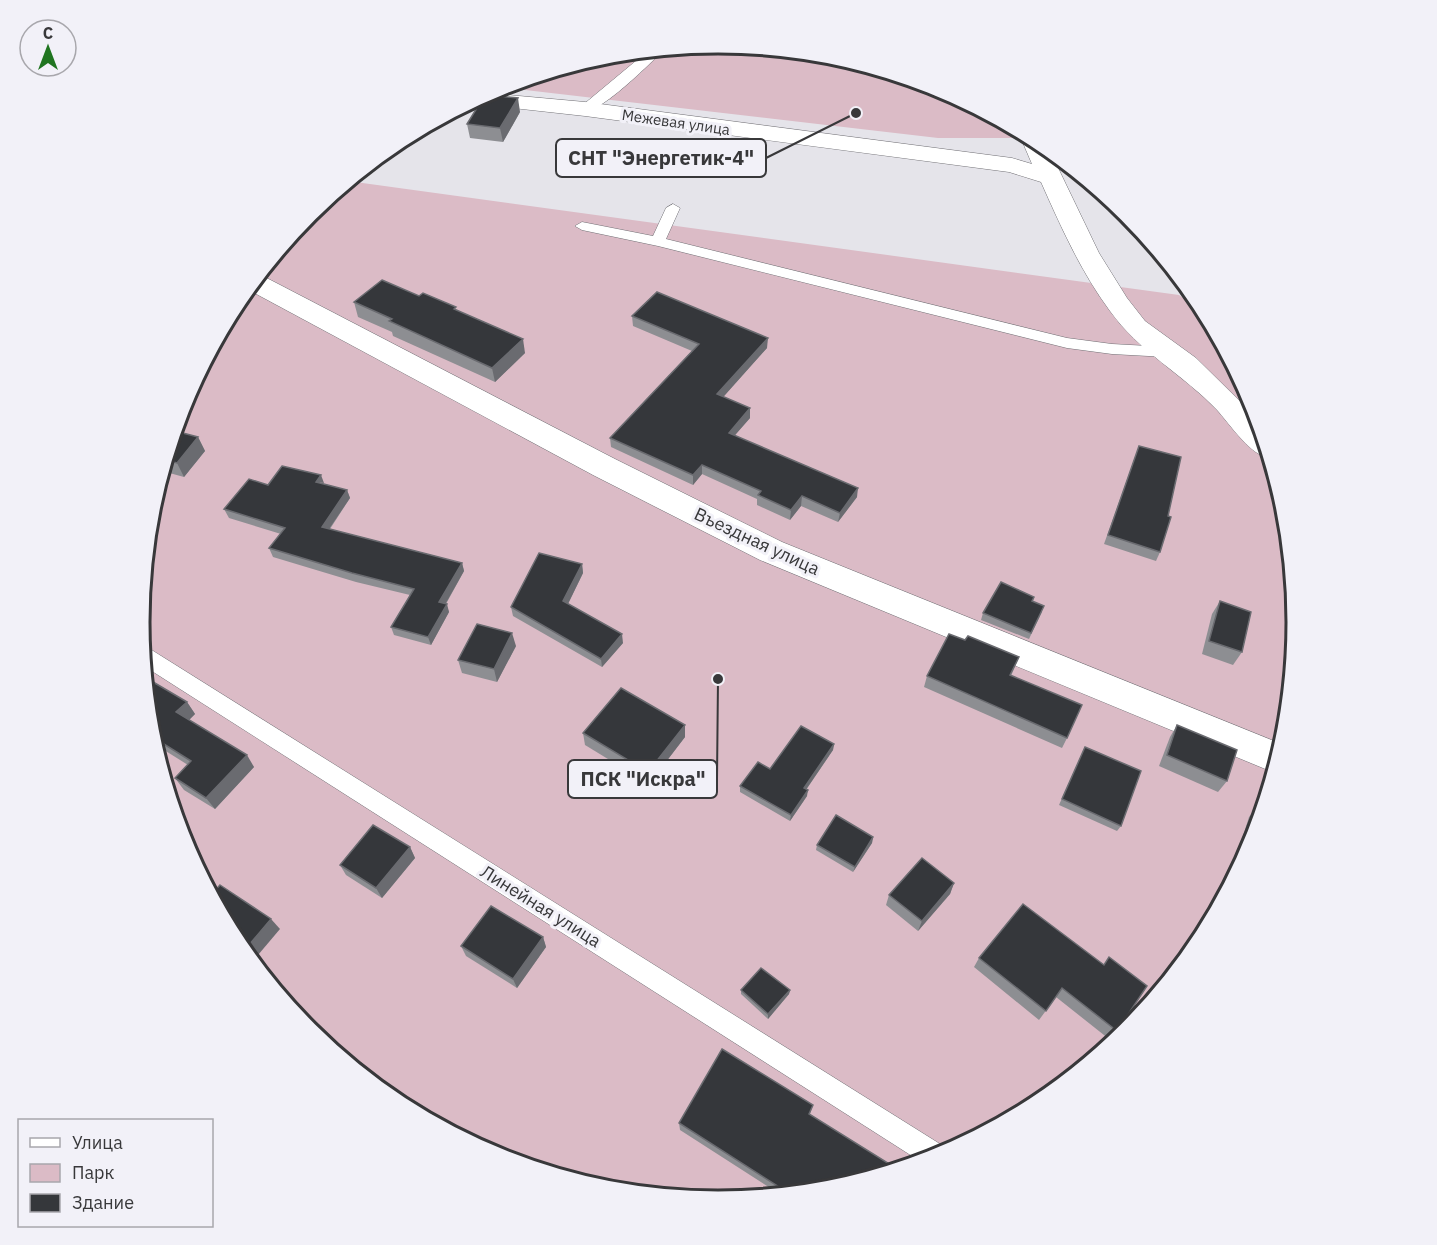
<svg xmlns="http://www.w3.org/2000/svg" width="1437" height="1245" viewBox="0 0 1437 1245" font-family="'IBM Plex Sans',sans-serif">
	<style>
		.green { fill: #dbbbc6 }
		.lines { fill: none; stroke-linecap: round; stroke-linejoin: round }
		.service-casing { stroke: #717075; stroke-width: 1 }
		.minor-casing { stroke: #717075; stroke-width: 1 }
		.service { fill: #fff; fill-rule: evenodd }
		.minor { fill: #fff; fill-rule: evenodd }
		.wall { fill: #8d8e92 }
		.shaded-wall { fill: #6a6b70 }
		.building { fill: #35373b; stroke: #6a6b70; stroke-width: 1.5 }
		.labels { text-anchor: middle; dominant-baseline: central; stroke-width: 6; stroke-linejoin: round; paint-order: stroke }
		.far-street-label { font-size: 15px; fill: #38383a; stroke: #f2f1f8 }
		.street-label { font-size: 18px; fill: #38383a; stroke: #f2f1f8 }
		.rim { fill: none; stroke: #38383a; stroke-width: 3 }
		.leader { fill: none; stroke: #38383a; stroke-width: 2 }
		.callout-dot { fill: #38383a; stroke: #f2f1f8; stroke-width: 2 }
		.callout { fill: #f2f1f8; stroke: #38383a; stroke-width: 2 }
		.callout-label { font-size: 20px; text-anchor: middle; font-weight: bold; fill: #38383a }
	</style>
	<rect width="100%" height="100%" fill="#e5e4ea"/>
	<g class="green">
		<polygon points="719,44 832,55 940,88 1034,138 938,138 500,87 606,55"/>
		<polygon points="348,181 1179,295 1209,317 1254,401 1286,510 1297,623 1286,736 1253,844 1200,944 1128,1032 1040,1104 940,1158 831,1190 718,1201 605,1190 497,1157 397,1104 309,1032 237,944 183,844 151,735 140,622 151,509 184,401 237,301 309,213"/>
	</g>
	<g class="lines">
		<defs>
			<g id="service">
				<path d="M663,49l-2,4c-14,13 -63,63 -81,59l-2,-3 71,-59z"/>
				<polygon points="673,204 680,208 666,239 1067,338 1112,344 1167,347 1173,348 1175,352 1173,356 1167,357 1112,354 1067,348 658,246 582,230 575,226 582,222 653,236 666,208"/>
				<polygon points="142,647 150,649 948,1149 950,1152 923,1163 144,666"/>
			</g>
			<g id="minor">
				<path d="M486,93l99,9 427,56 20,6 -12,-28 3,-4 25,15 51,106 28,45 18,23 51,37 63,62 11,37c-17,2 -41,-34 -53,-47 -33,-35 -79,-59 -107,-99 -29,-39 -49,-84 -69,-129l-32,-10 -424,-56 -117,-13z"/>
				<polygon points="259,274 615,459 782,542 1284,745 1275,773 760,560 593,475 247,289"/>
			</g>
		</defs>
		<use href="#service" class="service-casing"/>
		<use href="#minor" class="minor-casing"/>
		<use href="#service" class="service"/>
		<use href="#minor" class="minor"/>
	</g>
	<g class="wall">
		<polygon points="520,112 503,142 470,138 467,124"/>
		<polygon points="419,296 457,311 525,353 495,382 393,336 392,332 358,317 354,302"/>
		<polygon points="632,316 767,348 723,397 750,408 750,418 735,435 857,497 838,522 801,506 790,520 757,505 757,499 702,474 693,485 611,447 610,438 692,351 633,326"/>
		<polygon points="175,431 198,437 205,451 184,477 162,471"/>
		<polygon points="1139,446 1168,516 1160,552 1156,561 1104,544"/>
		<polygon points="324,484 347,490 350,498 330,529 462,563 464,571 446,604 449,612 431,645 394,635 391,627 410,595 356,582 273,557 269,548 281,534 229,518 224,509 268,485"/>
		<polygon points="582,564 583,573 568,604 623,643 602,667 513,616 511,607"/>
		<polygon points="1034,597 1033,602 1042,612 1029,639 981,620 983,613"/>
		<polygon points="1220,601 1242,652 1233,665 1202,654 1212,614"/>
		<polygon points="965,640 1019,657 1011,676 1067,738 1062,748 924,687 927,676"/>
		<polygon points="516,646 497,682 462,673 458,660"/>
		<polygon points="187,702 195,714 189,720 254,767 215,809 184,790 175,778 188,765 153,743 151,735"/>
		<polygon points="685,725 685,737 649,784 585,745 583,733"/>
		<polygon points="1177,725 1227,781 1218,792 1159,766 1170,737"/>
		<polygon points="834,744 833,750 806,790 807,796 790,821 740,792 740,786 770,769"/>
		<polygon points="1085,747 1121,826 1117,831 1059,805"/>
		<polygon points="1258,805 1253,844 1235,879 1230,877 1249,817"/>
		<polygon points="873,837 872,843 853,872 816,850 817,845"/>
		<polygon points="410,847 415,858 382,898 346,875 340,865"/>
		<polygon points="954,883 950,894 918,931 886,905 889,895"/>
		<polygon points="1023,904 1117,1031 1109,1039 1056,997 1039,1020 974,967 979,958"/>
		<polygon points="543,937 546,947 517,988 466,956 461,946"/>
		<polygon points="741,990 790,990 789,994 768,1019 741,994"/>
		<polygon points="813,1105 810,1114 831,1190 781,1195 680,1130 679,1123"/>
	</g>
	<g class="shaded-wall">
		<polygon points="518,98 520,112 503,142 500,128"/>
		<polygon points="768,338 767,348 717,404 717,394"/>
		<polygon points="523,339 525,353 495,382 492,368"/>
		<polygon points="750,408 750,418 729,442 729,433"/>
		<polygon points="198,437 205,451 184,477 177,463"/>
		<polygon points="702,465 702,474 693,485 693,475"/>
		<polygon points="321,475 324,483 316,482"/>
		<polygon points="858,488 857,497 838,522 840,513"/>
		<polygon points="347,490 350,498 325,535 322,527"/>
		<polygon points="802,496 801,506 790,520 791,510"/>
		<polygon points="462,563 464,571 442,610 439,602"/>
		<polygon points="582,564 583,573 565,610 563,601"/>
		<polygon points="447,604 449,612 431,645 428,637"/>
		<polygon points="512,633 516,646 497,682 494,669"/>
		<polygon points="622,634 623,643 602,667 601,659"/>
		<polygon points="187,702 195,714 185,724 176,712"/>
		<polygon points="685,725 685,737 649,784 648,772"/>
		<polygon points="834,744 833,750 803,794 804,788"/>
		<polygon points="247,755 254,767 215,809 206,798"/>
		<polygon points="808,790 807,796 790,821 791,815"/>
		<polygon points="873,837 872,843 853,872 855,867"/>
		<polygon points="410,847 415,858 382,898 376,888"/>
		<polygon points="954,883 950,894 918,931 922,921"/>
		<polygon points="271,919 280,929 252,962 243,952"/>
		<polygon points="543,937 546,947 517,988 513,979"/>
		<polygon points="790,990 789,994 768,1019 768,1014"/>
	</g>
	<g class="building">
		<polygon points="485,95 518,98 500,128 467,124"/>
		<polygon points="382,280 419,296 423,293 456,307 454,309 523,339 492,368 389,321 392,319 354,302"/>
		<polygon points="657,292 768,338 717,394 750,408 729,433 858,488 840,513 802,496 791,510 758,495 761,491 702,465 693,475 610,438 699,344 632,316"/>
		<polygon points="175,431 198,437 177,463 166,460"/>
		<polygon points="1139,446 1181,457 1168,516 1171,517 1160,552 1108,535"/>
		<polygon points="282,466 321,475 316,482 347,490 322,527 462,563 439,602 447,604 428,637 391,627 414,589 352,573 269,548 285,528 224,509 249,479 268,485"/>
		<polygon points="539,553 582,564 563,601 622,634 601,659 511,607"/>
		<polygon points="1001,582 1034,597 1032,601 1044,606 1031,633 983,613"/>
		<polygon points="1220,601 1251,612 1242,652 1209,641"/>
		<polygon points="477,624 512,633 494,669 458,660"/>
		<polygon points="949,634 965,640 968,636 1019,657 1010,675 1082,705 1067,738 927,676"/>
		<polygon points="148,679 187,702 176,712 247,755 206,798 175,778 191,761 151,736 145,682"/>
		<polygon points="621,688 685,725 648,772 583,733"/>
		<polygon points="1177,725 1237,750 1227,781 1167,755"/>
		<polygon points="801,726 834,744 804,788 808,790 791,815 740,786 758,762 770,769"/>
		<polygon points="1085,747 1141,771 1121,826 1062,799"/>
		<polygon points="1258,805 1264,808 1253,844 1241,867 1240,866"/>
		<polygon points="836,815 873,837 855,867 817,845"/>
		<polygon points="373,825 410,847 376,888 340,865"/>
		<polygon points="922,858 954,883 922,921 889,895"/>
		<polygon points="220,885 271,919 243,952 237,944 211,895"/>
		<polygon points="1023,904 1104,965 1109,957 1147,986 1117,1031 1062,988 1046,1011 979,958"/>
		<polygon points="491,906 543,937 513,979 461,946"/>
		<polygon points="761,968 790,990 768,1014 741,990"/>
		<polygon points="722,1049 813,1105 809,1114 899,1170 831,1190 790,1194 679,1123"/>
	</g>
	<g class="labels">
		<g class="far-street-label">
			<text transform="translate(676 122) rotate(8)">Межевая улица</text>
		</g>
		<g class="street-label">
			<text transform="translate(757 541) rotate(25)">Въездная улица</text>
			<text transform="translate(541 906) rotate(32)">Линейная улица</text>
		</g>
	</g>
	<path d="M0 0H1437V1245H0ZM150 622a568 568 0 1 1 1136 0a568 568 0 1 1-1136 0Z" fill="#f2f1f8" fill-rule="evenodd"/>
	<path class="rim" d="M150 622a568 568 0 1 1 1136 0a568 568 0 1 1-1136 0Z"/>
	<path class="leader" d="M856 113L766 158M718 679L717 779"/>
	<g class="callout-dot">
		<circle cx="856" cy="113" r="6"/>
		<circle cx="718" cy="679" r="6"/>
	</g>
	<g class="callout">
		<rect x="556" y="139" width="210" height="38" rx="6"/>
		<rect x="568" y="760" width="149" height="38" rx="6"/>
	</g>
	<g class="callout-label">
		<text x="661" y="165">СНТ "Энергетик-4"</text>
		<text x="643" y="786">ПСК "Искра"</text>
	</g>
	<rect x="18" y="1119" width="195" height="108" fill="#f2f1f8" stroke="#a8a7ac" stroke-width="1.5"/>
	<rect x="30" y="1138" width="30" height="9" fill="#ffffff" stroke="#a8a7ac" stroke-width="1.5"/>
	<text x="72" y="1149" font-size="18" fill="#38383a">Улица</text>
	<rect x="30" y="1164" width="30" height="18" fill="#dbbbc6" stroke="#a8a7ac" stroke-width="1.5"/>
	<text x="72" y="1179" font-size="18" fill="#38383a">Парк</text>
	<rect x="30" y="1194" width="30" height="18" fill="#35373b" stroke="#a8a7ac" stroke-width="1.5"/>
	<text x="72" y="1209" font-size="18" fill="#38383a">Здание</text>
	<g transform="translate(48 48)"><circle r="28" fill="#f2f1f8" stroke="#a8a7ac" stroke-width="1.5"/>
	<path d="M0-4.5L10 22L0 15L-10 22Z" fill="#207520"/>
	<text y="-9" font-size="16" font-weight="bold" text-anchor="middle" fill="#38383a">С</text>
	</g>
</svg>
